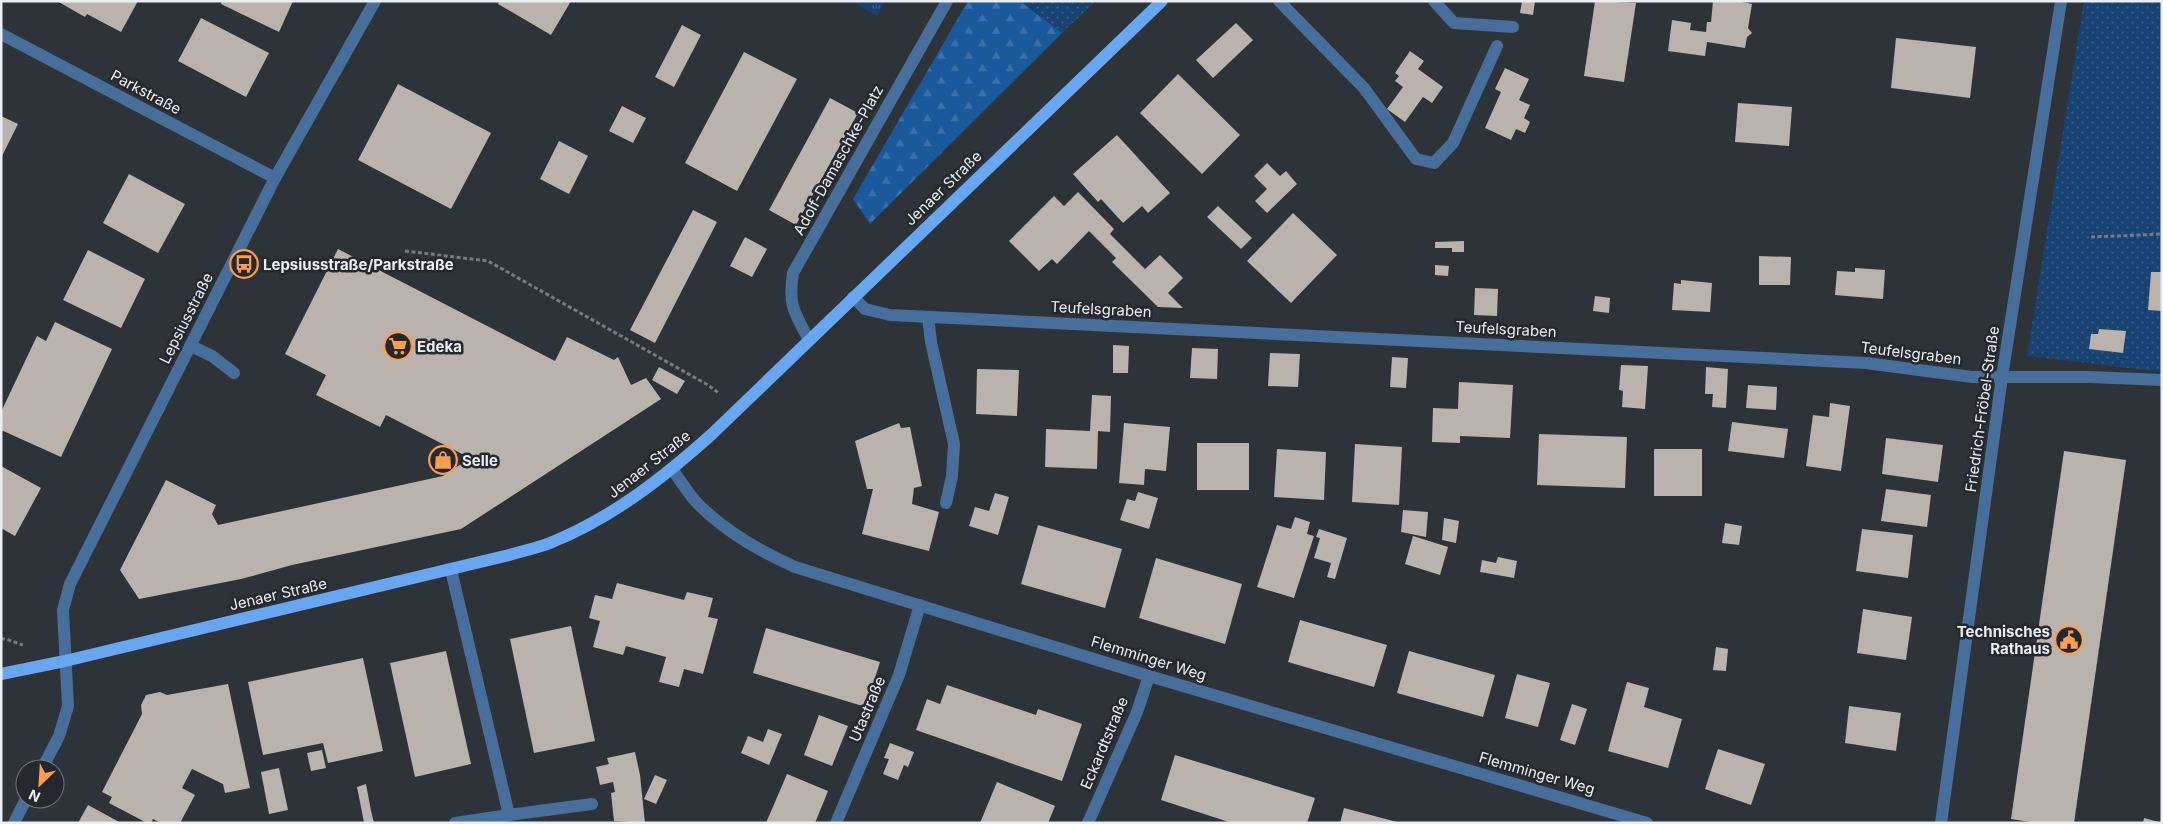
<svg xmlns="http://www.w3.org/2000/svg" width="2163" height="824" viewBox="0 0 2163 824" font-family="Inter,sans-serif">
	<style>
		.forest { fill: url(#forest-firs) }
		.park { fill: url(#park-tufts) }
		.garden { fill: url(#garden-dots) }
		.building { fill: #bab2ac }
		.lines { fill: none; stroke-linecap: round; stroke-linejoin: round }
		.path { stroke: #787c81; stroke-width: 3; stroke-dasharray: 4 2.5; stroke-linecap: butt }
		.service { stroke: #486e9b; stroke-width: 12 }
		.minor { stroke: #486e9b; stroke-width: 12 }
		.primary { stroke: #68a6f0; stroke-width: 12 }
		.labels { text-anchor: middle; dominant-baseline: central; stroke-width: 5; stroke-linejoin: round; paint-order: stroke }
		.street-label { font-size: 15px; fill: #ebeef2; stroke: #25292f }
		.poi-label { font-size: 15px; font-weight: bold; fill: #ebeef2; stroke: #25292f; text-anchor: start }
	</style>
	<defs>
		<pattern id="forest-firs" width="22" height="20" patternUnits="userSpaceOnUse" patternTransform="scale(1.25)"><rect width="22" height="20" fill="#1b599d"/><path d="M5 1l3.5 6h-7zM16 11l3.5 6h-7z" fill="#3c71ab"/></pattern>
		<pattern id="park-tufts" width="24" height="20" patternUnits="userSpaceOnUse" patternTransform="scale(1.25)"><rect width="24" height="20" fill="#184272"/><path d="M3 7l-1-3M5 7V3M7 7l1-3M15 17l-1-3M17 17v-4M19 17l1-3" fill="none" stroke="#3a5e87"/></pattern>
		<pattern id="garden-dots" width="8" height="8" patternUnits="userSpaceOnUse" patternTransform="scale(1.25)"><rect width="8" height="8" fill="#184272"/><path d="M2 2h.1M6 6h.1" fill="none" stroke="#3a5e87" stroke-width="1.8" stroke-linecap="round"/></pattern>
	</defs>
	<rect width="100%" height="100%" fill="#2e3339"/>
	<polygon class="forest" points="968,1 1020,1 1062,33 870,224 853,199"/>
	<polygon class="park" points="851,1 885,1 877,16"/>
	<g class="garden">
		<polygon points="1020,1 1096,1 1062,33"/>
		<polygon points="2084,1 2162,1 2162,372 2027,356"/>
	</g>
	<g class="building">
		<polygon points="57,1 138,1 121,32 87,14 85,17"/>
		<polygon points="222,1 293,1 279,32 221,4"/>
		<polygon points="499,1 571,1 551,35 498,4"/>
		<polygon points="1522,1 1535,1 1533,15 1520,13"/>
		<polygon points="1595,1 1636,3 1624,82 1584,76"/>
		<polygon points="1713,1 1737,1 1752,4 1748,28 1752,33 1747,37 1745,48 1707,42 1705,56 1668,51 1672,20 1691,23 1690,30 1706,32 1707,22 1711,22"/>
		<polygon points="201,18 269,53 246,97 178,61"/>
		<polygon points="1236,23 1253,40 1213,78 1196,60"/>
		<polygon points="682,25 701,35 674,87 655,77"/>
		<polygon points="1896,38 1976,47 1970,98 1891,88"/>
		<polygon points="1410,51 1424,61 1418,69 1443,87 1432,103 1423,97 1405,122 1387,109 1403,87 1395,81 1399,76 1395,73"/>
		<polygon points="744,52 797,79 737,191 685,163"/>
		<polygon points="1505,68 1529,79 1519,100 1530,105 1524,118 1530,122 1525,133 1516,129 1511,140 1485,128 1501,92 1495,89"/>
		<polygon points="1178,74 1240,135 1202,174 1140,113"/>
		<polygon points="398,84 491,133 451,209 358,160"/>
		<polygon points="830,98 858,113 796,225 769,210"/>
		<polygon points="1738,103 1792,107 1789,146 1735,142"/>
		<polygon points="622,106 646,118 633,143 609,131"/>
		<polygon points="1,116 18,124 1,158"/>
		<polygon points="1117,135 1170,193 1148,213 1142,206 1123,223 1101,199 1098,202 1073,174"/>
		<polygon points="559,141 588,156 569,194 540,179"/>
		<polygon points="1267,163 1280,176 1286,171 1297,184 1267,213 1255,201 1267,189 1254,176"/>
		<polygon points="129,174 185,204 158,253 103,223"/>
		<polygon points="1078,192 1114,229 1110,234 1145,269 1160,255 1183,278 1168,293 1183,308 1158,307 1112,262 1116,258 1089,231 1057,264 1052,259 1039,271 1009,241 1054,196 1064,206"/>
		<polygon points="1218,206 1252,238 1241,249 1207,217"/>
		<polygon points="693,210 717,222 655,343 630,330"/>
		<polygon points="1293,213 1337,255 1291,303 1247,261"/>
		<polygon points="745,237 767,249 752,277 730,266"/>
		<polygon points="1464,241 1464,252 1452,252 1452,248 1435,248 1435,242"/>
		<polygon points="338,249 555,361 567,337 614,360 618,357 631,385 646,378 661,399 461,529 292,565 241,579 139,599 120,570 166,480 216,505 212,514 218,525 443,476 470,458 386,415 380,427 316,395 326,375 285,354"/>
		<polygon points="88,250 145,279 121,328 63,300"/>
		<polygon points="1759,256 1791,257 1790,285 1759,285"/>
		<polygon points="1435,265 1449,266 1448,276 1435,275"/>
		<polygon points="1855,268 1885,270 1883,299 1835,295 1837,271 1855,272"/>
		<polygon points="2151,272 2162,272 2162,311 2148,310"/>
		<polygon points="1681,280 1712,283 1710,312 1672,310 1674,283 1681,284"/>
		<polygon points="1475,288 1498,289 1497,316 1474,315"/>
		<polygon points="1595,296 1610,298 1609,313 1593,311"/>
		<polygon points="55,322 112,349 61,457 1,430 1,412 37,336 46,341"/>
		<polygon points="2099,329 2126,331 2123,353 2089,349 2091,334 2098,334"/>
		<polygon points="1113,345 1129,346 1128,373 1113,373"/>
		<polygon points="1192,348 1218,349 1217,379 1190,378"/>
		<polygon points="1270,353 1300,354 1298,387 1268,386"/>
		<polygon points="1392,357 1408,358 1406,388 1390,387"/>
		<polygon points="1621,365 1648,366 1645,409 1622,407 1623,391 1619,390"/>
		<polygon points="659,367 685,381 677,394 652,380"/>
		<polygon points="1706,367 1728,369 1726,408 1712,407 1713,394 1705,394"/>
		<polygon points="977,369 1019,370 1017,416 976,414"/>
		<polygon points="1459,382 1513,385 1510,438 1460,436 1460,443 1432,442 1433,408 1458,409"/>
		<polygon points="1748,385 1777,387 1776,410 1746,408"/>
		<polygon points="1092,395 1111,396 1110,432 1098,431 1097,469 1045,467 1046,429 1090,431"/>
		<polygon points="1830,403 1850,406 1841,471 1806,466 1813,415 1829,417"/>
		<polygon points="1732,422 1788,429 1784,458 1728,451"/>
		<polygon points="899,423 901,428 910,427 922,486 914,488 912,504 939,512 929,551 862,534 873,489 867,489 855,441"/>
		<polygon points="1124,423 1170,427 1166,471 1145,469 1144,485 1119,483"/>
		<polygon points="1539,434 1627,437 1625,488 1537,485"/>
		<polygon points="1886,438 1943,445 1938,482 1882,474"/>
		<rect x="1197" y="443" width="52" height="47"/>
		<polygon points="1355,444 1402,447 1399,505 1352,502"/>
		<polygon points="1277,449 1326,452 1324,500 1274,497"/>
		<rect x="1654" y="449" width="48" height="47"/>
		<polygon points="2064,451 2126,460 2074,823 2037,823 2011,819"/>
		<polygon points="1,466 41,488 15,536 1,528"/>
		<polygon points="1886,489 1931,495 1927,527 1881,521"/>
		<polygon points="1138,492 1158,498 1149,529 1120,520 1127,499 1135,501"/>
		<polygon points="995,493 1009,497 998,535 969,526 975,507 989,511"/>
		<polygon points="1403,510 1428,512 1426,537 1401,532"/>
		<polygon points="1295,517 1310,522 1307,534 1314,536 1294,598 1257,587 1277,525 1291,529"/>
		<polygon points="1444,518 1459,521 1456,543 1442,540"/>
		<polygon points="1725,523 1742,526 1739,545 1722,543"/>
		<polygon points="1038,525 1122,549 1105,608 1021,584"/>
		<polygon points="1319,529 1347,538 1335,579 1327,577 1331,563 1314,558 1320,538 1316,537"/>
		<polygon points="1862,529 1913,535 1908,578 1856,571"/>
		<polygon points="1413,536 1448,547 1440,575 1405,564"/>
		<polygon points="1498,557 1517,561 1514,578 1480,572 1482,560 1496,563"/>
		<polygon points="1156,558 1242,584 1225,644 1139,618"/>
		<polygon points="617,583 684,600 687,592 713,598 708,617 718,619 703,674 684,669 679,687 659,682 666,657 626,646 623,655 593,647 600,621 589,618 595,595 612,599"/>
		<polygon points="1863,609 1912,617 1906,660 1857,653"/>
		<polygon points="1300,620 1387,645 1374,687 1288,662"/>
		<polygon points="571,626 595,741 534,753 510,639"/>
		<polygon points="766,628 880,662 866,707 753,673"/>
		<polygon points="1716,647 1728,649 1726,671 1713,670"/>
		<polygon points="446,651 471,764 415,777 390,663"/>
		<polygon points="1409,651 1495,675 1483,717 1397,693"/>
		<polygon points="363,658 383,751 328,763 323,743 263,755 248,682"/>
		<polygon points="1517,674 1550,683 1538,727 1505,718"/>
		<polygon points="1627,682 1649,688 1644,707 1682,719 1668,768 1608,751"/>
		<polygon points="228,684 250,788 225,793 223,784 192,769 182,788 195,795 180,823 161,823 153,819 151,823 147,823 109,803 112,797 102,792 142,714 141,705 146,695 160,692 167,695"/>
		<polygon points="947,685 1036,715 1038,709 1082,724 1062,781 916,730 927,699 940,704"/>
		<polygon points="1572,704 1587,709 1575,745 1560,740"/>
		<polygon points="1849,706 1901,713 1896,751 1845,743"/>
		<polygon points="819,715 848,726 832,766 804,755"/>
		<polygon points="768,729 782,734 769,765 741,753 748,736 763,742"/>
		<polygon points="890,743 914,752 908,767 904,765 898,780 883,774 889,759 884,758"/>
		<polygon points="1718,749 1765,764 1751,805 1705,789"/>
		<polygon points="322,750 326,768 311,771 307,753"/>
		<polygon points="635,752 640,775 645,823 614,821 611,793 615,792 613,782 600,785 596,767 609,764 607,758"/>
		<polygon points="1175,755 1315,798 1307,823 1232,823 1161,800"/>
		<polygon points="279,768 288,810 269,814 261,772"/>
		<polygon points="787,774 828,791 815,823 766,823"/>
		<polygon points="655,775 667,780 656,804 644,799"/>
		<polygon points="997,782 1055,806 1048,823 980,823"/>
		<polygon points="366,784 371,811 374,823 364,823 362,812 357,787"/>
		<polygon points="88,805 121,823 78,823"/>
		<polygon points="1344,808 1397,822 1397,823 1340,823"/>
		<polygon points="2144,818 2159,822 2159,823 2143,823"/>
	</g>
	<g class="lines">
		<g class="path">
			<polyline points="2091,237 2162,234"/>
			<polyline points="405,251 488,261 708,385 720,394"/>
			<polyline points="1,639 6,639 23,645"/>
		</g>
		<g class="service">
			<polyline points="1279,1 1364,88 1416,159 1434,163 1453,143 1497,46"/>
			<polyline points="1434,1 1454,23 1513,27"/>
			<polyline points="928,317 931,342 954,444 952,476 946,503"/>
			<polyline points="191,346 212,356 234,373"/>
			<polyline points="451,570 509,815 592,804"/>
			<polyline points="455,823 509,815"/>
		</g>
		<g class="minor">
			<polyline points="1,34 275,178"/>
			<polyline points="853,297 865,309 890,315 1866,363 1972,377 2090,377 2162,380"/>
			<path d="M809,340c-15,-28 -21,-35 -16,-67l154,-272"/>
			<path d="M672,469c9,12 16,25 26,35 28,28 61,47 97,63l354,109 498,147"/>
			<polyline points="42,769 59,736 68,706 63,610 70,584 275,178 375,1"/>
			<polyline points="14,823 26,799"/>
			<polyline points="836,823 899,675 920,605"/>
			<polyline points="1088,823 1137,712 1149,676"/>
			<polyline points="1941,823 2002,377 2061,1"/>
		</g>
		<path class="primary" d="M1,674l64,-13 444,-106c14,-4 28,-7 41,-12 62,-25 113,-65 162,-109l450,-433"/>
	</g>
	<defs>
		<symbol id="bus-ring" viewBox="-11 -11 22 22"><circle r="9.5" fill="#25292f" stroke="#fa9f50" stroke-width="1.5"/><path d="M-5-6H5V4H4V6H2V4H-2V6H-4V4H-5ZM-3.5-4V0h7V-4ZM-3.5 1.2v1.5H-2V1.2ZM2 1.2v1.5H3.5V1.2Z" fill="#fa9f50"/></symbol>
		<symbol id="supermarket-ring" viewBox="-11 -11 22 22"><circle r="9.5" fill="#25292f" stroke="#fa9f50" stroke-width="1.5"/><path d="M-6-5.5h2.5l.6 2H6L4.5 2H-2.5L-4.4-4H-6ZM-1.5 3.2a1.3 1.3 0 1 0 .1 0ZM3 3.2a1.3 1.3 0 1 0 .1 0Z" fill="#fa9f50"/></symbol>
		<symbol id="shop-ring" viewBox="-11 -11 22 22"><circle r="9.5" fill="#25292f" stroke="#fa9f50" stroke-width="1.5"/><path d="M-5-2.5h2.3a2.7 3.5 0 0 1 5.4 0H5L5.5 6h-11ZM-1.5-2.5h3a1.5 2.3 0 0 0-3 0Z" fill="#fa9f50"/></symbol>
		<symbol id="civic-ring" viewBox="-11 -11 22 22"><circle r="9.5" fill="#25292f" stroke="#fa9f50" stroke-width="1.5"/><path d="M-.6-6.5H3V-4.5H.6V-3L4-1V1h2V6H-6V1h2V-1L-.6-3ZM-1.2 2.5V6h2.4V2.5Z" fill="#fa9f50"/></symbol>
	</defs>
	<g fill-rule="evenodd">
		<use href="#bus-ring" x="228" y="248" width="32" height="32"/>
		<use href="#supermarket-ring" x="382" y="330" width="32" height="32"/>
		<use href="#shop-ring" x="427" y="444" width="32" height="32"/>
		<use href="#civic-ring" x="2053" y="624" width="32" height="32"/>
	</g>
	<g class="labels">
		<g class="street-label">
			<text transform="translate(146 92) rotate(28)">Parkstraße</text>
			<text transform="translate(838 160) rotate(-61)">Adolf-Damaschke-Platz</text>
			<text transform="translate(943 188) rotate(-44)">Jenaer Straße</text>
			<text transform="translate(1101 309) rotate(3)">Teufelsgraben</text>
			<text transform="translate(186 318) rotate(-63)">Lepsiusstraße</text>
			<text transform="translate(1506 329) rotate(3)">Teufelsgraben</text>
			<text transform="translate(1911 353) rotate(7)">Teufelsgraben</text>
			<text transform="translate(1982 409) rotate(-82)">Friedrich-Fröbel-Straße</text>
			<text transform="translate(649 464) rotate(-38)">Jenaer Straße</text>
			<text transform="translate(278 594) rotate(-13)">Jenaer Straße</text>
			<text transform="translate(1149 658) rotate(17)">Flemminger Weg</text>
			<text transform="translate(867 709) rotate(-67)">Utastraße</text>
			<text transform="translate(1104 743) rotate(-67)">Eckardtstraße</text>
			<text transform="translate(1537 773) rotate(16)">Flemminger Weg</text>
		</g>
		<g class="poi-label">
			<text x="263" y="264">Lepsiusstraße/Parkstraße</text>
			<text x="417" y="346">Edeka</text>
			<text x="462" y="460">Selle</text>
			<text x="2050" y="631" text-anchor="end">Technisches<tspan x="2050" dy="17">Rathaus</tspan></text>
		</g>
	</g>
	<rect width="2163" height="824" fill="none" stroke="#ebeef2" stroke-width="5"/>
	<g transform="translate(40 784) rotate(205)"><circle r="24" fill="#25292f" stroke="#74787d"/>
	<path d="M0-4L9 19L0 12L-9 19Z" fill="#fa9f50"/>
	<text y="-8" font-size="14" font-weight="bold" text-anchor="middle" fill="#ebeef2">N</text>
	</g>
</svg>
